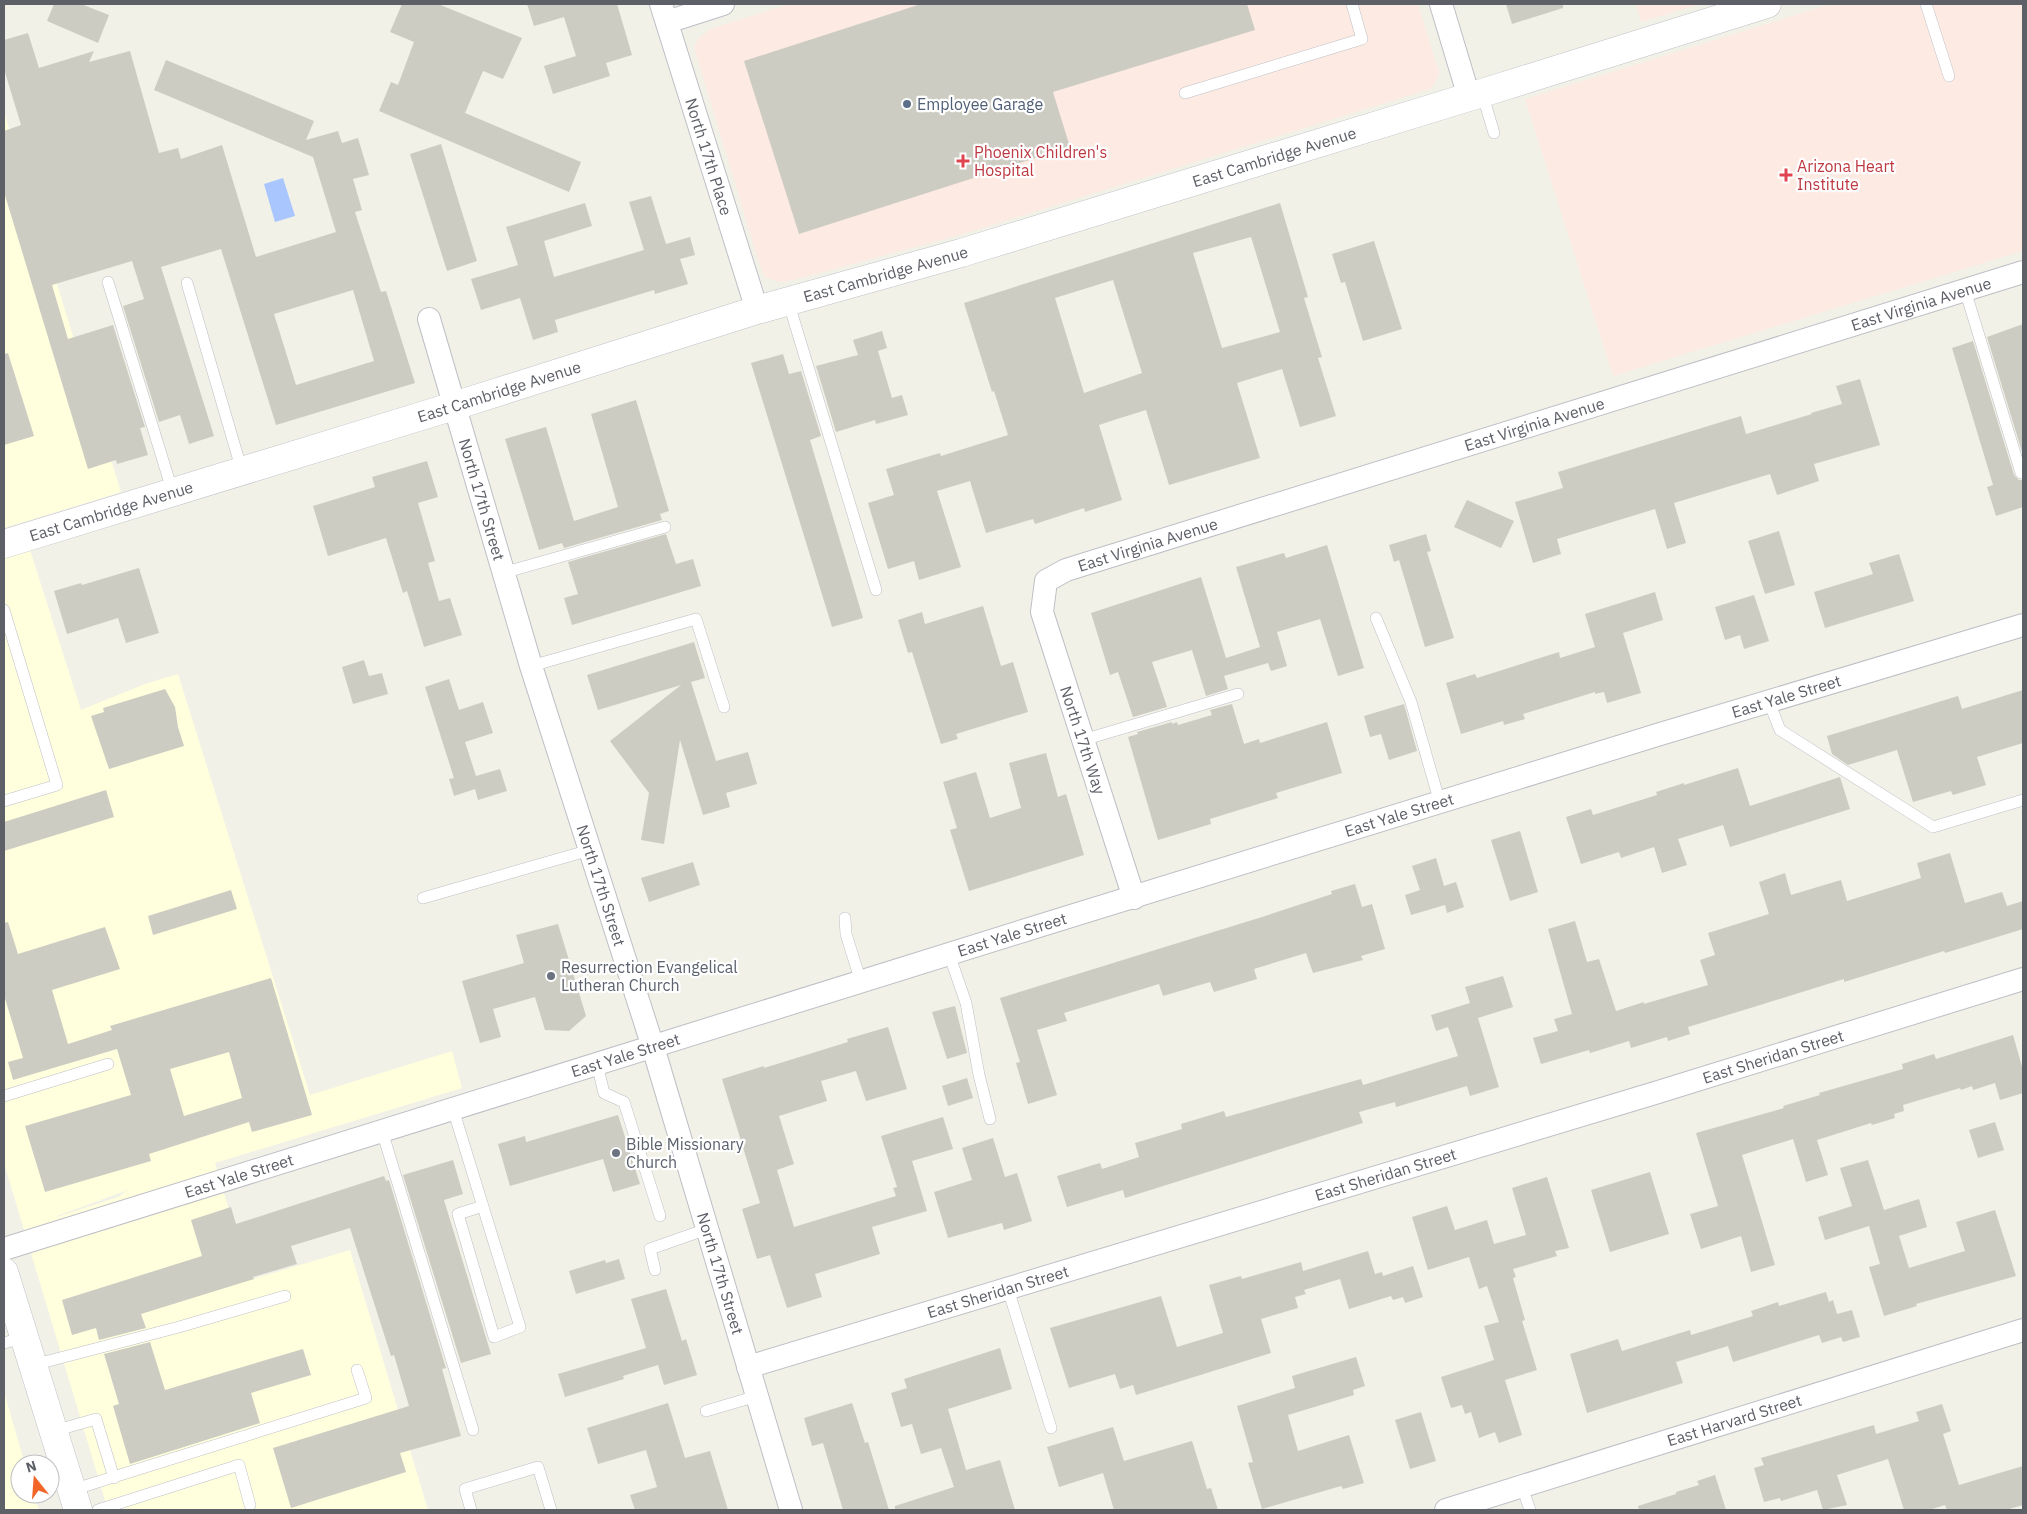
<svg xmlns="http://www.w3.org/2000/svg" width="2027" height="1514" viewBox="0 0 2027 1514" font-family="'IBM Plex Sans',sans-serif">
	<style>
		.commercial { fill: #ffffde; fill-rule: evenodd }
		.medical { fill: #fdebe3 }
		.water { fill: #a9c6ff }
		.building { fill: #ccccc3; fill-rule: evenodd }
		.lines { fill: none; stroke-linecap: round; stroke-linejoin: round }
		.lane-casing { stroke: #bebfc6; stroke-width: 12 }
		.street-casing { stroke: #bebfc6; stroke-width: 24 }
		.secondary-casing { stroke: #bfc0c8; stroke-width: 29 }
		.lane { stroke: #fff; stroke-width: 11 }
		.street { stroke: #fff; stroke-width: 22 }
		.secondary { stroke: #fff; stroke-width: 28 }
		.service-dot { fill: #5c6f8a; stroke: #fff; stroke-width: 2 }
		.health-dot { fill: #e0444e; stroke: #fff; stroke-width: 2 }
		.worship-dot { fill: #6b7280; stroke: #fff; stroke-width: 2 }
		.labels { text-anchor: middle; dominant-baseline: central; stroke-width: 4.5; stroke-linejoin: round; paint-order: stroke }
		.service-label { font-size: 16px; fill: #4e5e75; stroke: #fff; text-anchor: start }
		.health-label { font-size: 16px; fill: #be3a42; stroke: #fff; text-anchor: start }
		.street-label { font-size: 16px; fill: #5e6068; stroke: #fff }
		.worship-label { font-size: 16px; fill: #5b616d; stroke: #fff; text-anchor: start }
	</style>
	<rect width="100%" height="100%" fill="#f1f1e7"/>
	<g class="commercial">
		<polygon points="4,112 121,492 4,528"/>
		<path d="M30,550l51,160 64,-26 33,-10 132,421 142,-44 10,37 -247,75 35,117 100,-30 78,260h-320l-104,-347v-604zM128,1190l-10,7 -61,20v-1z"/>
		<polygon points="4,1392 25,1464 20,1464 20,1494 34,1494 39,1510 4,1510"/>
	</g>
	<g class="medical">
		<polygon points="789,4 1418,4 1439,72 1436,82 1430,89 963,234 801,278 784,282 776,281 765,277 760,266 695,51 695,45 698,39 710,29"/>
		<polygon points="1636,4 1700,4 1641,22"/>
		<polygon points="1831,4 2023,4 2023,251 1613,376 1525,99"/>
	</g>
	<polygon class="water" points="283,178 295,216 275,222 264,184"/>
	<g class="building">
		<polygon points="54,4 81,4 109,15 98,43 47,21"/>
		<polygon points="402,4 438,4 522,38 503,79 483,71 465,113 581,162 569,192 379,111 391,82 398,85 414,42 390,32"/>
		<polygon points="527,4 617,4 632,55 606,63 610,76 553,94 544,66 576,56 564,17 534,26"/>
		<polygon points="921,4 1247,4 1255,30 1053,92 1070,147 799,234 744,61"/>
		<polygon points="1506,4 1563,4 1563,8 1512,24"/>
		<path d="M28,33l11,35 55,-17 -5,11 41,-11 29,102 19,-5 3,11 41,-14 34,112 80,-25 -23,-75 -159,-67 12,-30 148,61 -8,19 32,-9 4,12 16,-5 11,37 -16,4 9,31 -7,2 26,80 5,-1 29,92 -139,42 -55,-176 -60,18 53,169 -25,8 -9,-29 -21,7 -36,-116 21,-7 -12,-38 -80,24 16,54 45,-14 32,102 -5,1 8,27 -31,9 -1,-4 -28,9 -84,-277v-61l17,-6 -17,-56v-29zM353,290l21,71 -78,24 -22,-71z"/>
		<polygon points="441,144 477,261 447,271 410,154"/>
		<polygon points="651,196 666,244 690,237 695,255 680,259 688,284 655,294 654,290 555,320 558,332 533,340 520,298 481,310 471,279 518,265 506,227 585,203 592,226 544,241 554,277 644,250 629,202"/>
		<path d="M1280,203l28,94 -4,1 18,59 -4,1 18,58 -36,11 -18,-58 -45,14 23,75 -91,27 -23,-75 -32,10 -15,5 23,75 -37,12 -1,-4 -49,16 -2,-5 -47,14 -16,-52 -33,10 24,76 -42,13 -5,-19 -26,8 -20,-66 26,-8 -8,-26 54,-16 1,3 67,-21 -14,-44 -2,1 -28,-89zM1251,237l29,95 -58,16 -29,-95zM1113,280l29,93 -58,20 -29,-95z"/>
		<polygon points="1374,241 1402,329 1363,341 1345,282 1341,283 1332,254"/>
		<polygon points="2023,324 2023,455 1987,337"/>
		<polygon points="882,331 887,348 878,351 892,398 902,395 908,415 876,424 875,420 836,432 816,366 858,355 853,340"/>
		<polygon points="1973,341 2014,475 2019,480 2023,480 2023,507 1996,516 1987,487 1993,485 1952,348"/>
		<polygon points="8,353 34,436 4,445 4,354"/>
		<polygon points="783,354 789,374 801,371 821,436 810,440 863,618 832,627 751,363"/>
		<polygon points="1860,379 1880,445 1814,464 1819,481 1777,495 1770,474 1674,503 1686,543 1667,549 1655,509 1557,539 1561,554 1533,563 1515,502 1563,488 1558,472 1741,416 1746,434 1812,414 1811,413 1842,404 1836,386"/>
		<polygon points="636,400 669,511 660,514 662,520 564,548 562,543 539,550 505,439 546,427 574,521 618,507 591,414"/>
		<polygon points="427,461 438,497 418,503 435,561 428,563 439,601 450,598 462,635 424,647 407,591 403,593 386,538 328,556 313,506 375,487 372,477"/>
		<polygon points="1467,500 1514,521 1501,548 1454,527"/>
		<polygon points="1779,531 1795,585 1765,594 1748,541"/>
		<polygon points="666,534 676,564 693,559 701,586 572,625 564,598 578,594 568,562"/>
		<polygon points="1426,534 1431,551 1427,552 1454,638 1425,647 1399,560 1394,562 1389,545"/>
		<polygon points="1327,545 1364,668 1338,676 1320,619 1277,632 1287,666 1271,671 1268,663 1224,676 1228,689 1206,696 1192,650 1152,662 1167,707 1133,717 1118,672 1110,675 1091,613 1201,577 1226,658 1260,647 1236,567 1284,553 1286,558"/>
		<polygon points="1899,554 1914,601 1825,628 1814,592 1873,574 1869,563"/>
		<polygon points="139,568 159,633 126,643 118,618 67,634 54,591 81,583 82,585"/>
		<polygon points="1655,592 1663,620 1623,633 1641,693 1607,703 1604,692 1595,694 1595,692 1523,714 1525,719 1504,725 1503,721 1461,734 1446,683 1475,674 1477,678 1559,652 1560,658 1595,647 1585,614"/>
		<polygon points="1754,595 1769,641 1744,649 1740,635 1725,640 1715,607"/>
		<polygon points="983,606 1001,666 1013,662 1028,712 956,734 958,739 941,744 912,652 908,653 898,620 922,612 925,624"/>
		<polygon points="694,642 705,678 691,682 716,761 748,752 757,784 726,793 730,807 703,815 680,740 664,844 641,840 649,793 610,741 681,685 598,710 587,675"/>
		<polygon points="364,660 369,676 382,673 388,694 353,704 342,667"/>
		<polygon points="449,679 459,710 483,702 493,733 465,742 476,776 500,769 507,791 478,800 475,789 454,796 449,779 454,778 425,687"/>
		<polygon points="165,689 175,707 178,727 184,746 109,769 91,716 104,712 103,708"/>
		<polygon points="2023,690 2023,743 1977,757 1986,785 1953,795 1951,791 1913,802 1897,750 1848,765 1832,754 1827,736 1958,696 1962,709"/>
		<polygon points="1232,704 1244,744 1259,739 1260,743 1327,722 1342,773 1276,793 1278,798 1210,819 1211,824 1158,840 1128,737 1138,734 1137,732 1172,722 1172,724 1177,722 1178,725 1212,715 1210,710"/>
		<polygon points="1404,704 1417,751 1389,760 1381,734 1370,737 1364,716"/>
		<polygon points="1046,753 1058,797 1066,794 1084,855 969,891 950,830 957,828 943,782 976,772 990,818 1021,808 1009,763"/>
		<polygon points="1738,768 1750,806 1840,777 1850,809 1730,847 1723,825 1678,839 1687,865 1662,873 1654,847 1621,858 1619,852 1581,864 1566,817 1591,809 1593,815 1657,795 1656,792 1684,783 1684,785"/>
		<polygon points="106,790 114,817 4,851 4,822"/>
		<polygon points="1520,831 1538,892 1510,901 1491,840"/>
		<polygon points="1950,853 1965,903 2002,892 2007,906 2023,901 2023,929 1945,953 1944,951 1844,982 1844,979 1757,1006 1688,1027 1690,1034 1668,1041 1667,1037 1631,1048 1629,1041 1590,1053 1589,1050 1541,1064 1533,1038 1558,1031 1554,1019 1572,1014 1548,929 1575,921 1587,962 1599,959 1616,1011 1644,1002 1644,1004 1708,985 1700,960 1715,955 1708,933 1769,914 1759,882 1785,873 1791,895 1841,880 1847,901 1921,878 1917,863"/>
		<polygon points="1436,858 1444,886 1456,882 1464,907 1447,913 1445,905 1411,915 1405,895 1420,890 1412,866"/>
		<polygon points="693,862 700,885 649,902 641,878"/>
		<polygon points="1355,884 1362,907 1372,904 1385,949 1361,956 1363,960 1313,973 1306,953 1254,969 1257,979 1214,992 1210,982 1163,996 1159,984 1064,1013 1067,1021 1037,1030 1057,1095 1028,1104 1016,1063 1020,1062 1000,998 1262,917 1332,894 1331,891"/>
		<polygon points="231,890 237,909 153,935 148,916"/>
		<path d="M8,922l10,32 87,-27 15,42 -68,21 16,54 44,-14 -2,-4 161,-48 41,137 -60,17 -3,-10 -100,32 2,7 -106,31 -20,-66 106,-31 -14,-46 -104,31 -5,-18 15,-4 -19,-63v-72zM229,1052l13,46 -58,18 -14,-47z"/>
		<polygon points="558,924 586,1016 569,1031 545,1030 535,997 493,1009 501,1037 480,1043 462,981 524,963 516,935"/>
		<polygon points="1503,976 1513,1007 1478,1018 1499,1087 1470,1096 1467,1086 1396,1107 1395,1102 1359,1112 1363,1123 1125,1198 1123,1190 1067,1207 1057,1176 1100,1163 1102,1169 1139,1157 1135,1143 1182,1129 1181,1124 1224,1111 1226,1117 1361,1079 1363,1085 1458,1056 1448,1027 1436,1031 1431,1015 1470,1003 1465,987"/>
		<polygon points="955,1006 967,1053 947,1059 932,1012"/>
		<polygon points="888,1027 907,1089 866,1101 856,1071 821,1081 827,1101 779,1116 794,1164 777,1170 794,1227 896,1196 893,1188 897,1187 881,1136 943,1117 953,1149 912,1161 927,1211 872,1227 880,1254 815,1274 822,1297 787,1308 770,1255 757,1259 742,1209 760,1203 722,1079 764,1066 764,1068 848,1042 847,1039"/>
		<polygon points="2013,1035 2023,1070 2023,1093 2000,1100 1995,1083 1973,1090 1972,1086 1961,1090 1960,1088 1903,1105 1904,1111 1894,1114 1895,1118 1872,1125 1871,1123 1817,1140 1828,1175 1806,1182 1793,1139 1742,1155 1775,1265 1751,1272 1741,1236 1701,1249 1690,1214 1718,1206 1696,1133 1784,1108 1783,1106 1820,1095 1819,1093 1903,1069 1902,1064 1934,1054 1936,1059"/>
		<polygon points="967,1078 973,1098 948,1106 942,1086"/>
		<polygon points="618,1115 640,1184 613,1192 603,1159 510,1186 498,1144 525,1136 526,1142"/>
		<polygon points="1995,1122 2004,1150 1978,1158 1969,1130"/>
		<polygon points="993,1138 1005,1177 1017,1173 1032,1221 1004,1230 1002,1223 948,1238 934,1192 972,1180 962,1148"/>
		<polygon points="453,1160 463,1194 444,1200 491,1354 461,1363 403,1175"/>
		<polygon points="1868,1160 1884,1210 1919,1199 1927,1227 1899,1236 1909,1268 1965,1251 1956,1222 1995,1210 2016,1276 1916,1304 1917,1306 1884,1316 1869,1267 1880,1264 1869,1226 1825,1240 1818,1217 1852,1206 1840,1168"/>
		<polygon points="1650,1172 1669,1234 1610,1252 1591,1190"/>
		<polygon points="384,1176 386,1181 389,1180 446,1368 442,1369 461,1436 400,1453 406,1472 291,1508 273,1448 409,1406 394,1355 391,1356 350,1228 291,1246 297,1264 253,1277 254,1279 141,1314 146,1328 99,1340 96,1328 72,1335 62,1300 202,1256 191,1220 231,1207 236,1224"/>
		<polygon points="1547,1177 1569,1248 1555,1251 1557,1256 1513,1269 1516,1277 1513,1278 1525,1320 1522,1321 1537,1370 1505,1380 1522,1435 1499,1443 1495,1432 1479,1438 1471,1412 1465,1414 1462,1405 1451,1408 1441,1377 1494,1360 1484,1326 1499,1322 1487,1286 1479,1289 1469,1257 1428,1270 1412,1217 1447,1206 1455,1230 1487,1220 1494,1244 1526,1235 1512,1188"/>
		<polygon points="1368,1251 1375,1274 1382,1272 1383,1276 1413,1266 1423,1297 1405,1303 1403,1297 1393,1300 1391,1296 1349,1309 1340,1279 1304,1290 1306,1294 1295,1297 1298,1308 1261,1319 1271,1353 1136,1395 1133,1385 1120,1389 1115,1374 1069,1388 1050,1328 1161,1296 1177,1347 1223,1333 1209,1285 1241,1276 1242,1279 1301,1262 1303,1271"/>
		<polygon points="619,1259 625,1279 576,1294 569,1271 605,1260 606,1263"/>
		<polygon points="666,1289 682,1341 686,1339 697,1375 664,1385 658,1365 623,1376 624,1379 565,1397 558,1374 646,1348 631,1299"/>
		<polygon points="1826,1292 1829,1302 1833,1300 1837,1314 1852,1310 1860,1337 1843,1342 1841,1337 1822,1343 1819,1335 1733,1362 1728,1346 1676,1362 1683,1383 1587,1413 1570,1354 1618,1339 1622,1351 1690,1330 1691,1335 1753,1316 1751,1311 1778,1302 1779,1306"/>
		<polygon points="150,1342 165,1390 303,1349 311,1375 251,1393 260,1423 130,1464 113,1406 119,1404 104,1354"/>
		<polygon points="1000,1348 1012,1389 948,1409 966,1470 1000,1460 1015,1510 895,1510 895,1506 954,1487 941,1448 921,1454 912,1424 901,1427 891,1393 907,1388 904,1379"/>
		<polygon points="1356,1357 1365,1386 1353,1390 1354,1395 1288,1415 1298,1451 1349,1435 1364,1483 1343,1489 1341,1486 1262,1509 1248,1463 1253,1462 1237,1406 1295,1388 1292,1376"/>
		<polygon points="668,1403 685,1458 710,1451 728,1510 635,1510 630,1495 657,1487 646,1450 598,1464 587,1428"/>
		<polygon points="852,1403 865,1443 868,1442 889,1510 843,1510 823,1443 812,1446 804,1418"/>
		<polygon points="1942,1404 1951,1431 1943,1434 1959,1485 2023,1466 2023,1505 2006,1510 1947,1510 1945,1505 1929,1510 1904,1510 1888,1459 1837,1475 1847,1505 1823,1510 1817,1490 1781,1501 1780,1498 1764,1502 1754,1468 1764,1465 1761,1458 1874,1425 1876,1434 1919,1421 1916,1412"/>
		<polygon points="1421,1412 1436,1461 1410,1469 1395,1420"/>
		<polygon points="1113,1427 1124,1461 1192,1441 1207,1489 1211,1488 1218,1510 1114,1510 1103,1473 1059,1487 1047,1447"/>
		<polygon points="1715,1475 1726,1510 1639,1510 1638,1506 1676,1494 1676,1492 1699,1485 1697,1481"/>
	</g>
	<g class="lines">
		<defs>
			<g id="lane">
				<polyline points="1926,4 1949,76"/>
				<polyline points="1185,93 1362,39 1352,4"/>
				<polyline points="1482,93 1494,133"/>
				<polyline points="108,282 173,493"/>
				<polyline points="187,283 242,471"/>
				<polyline points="1965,290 2021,473"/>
				<polyline points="788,301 876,590"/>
				<polyline points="503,573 665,527"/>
				<polyline points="4,610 57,785 4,801"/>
				<polyline points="1376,618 1411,702 1440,803"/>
				<polyline points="531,666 696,619 724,707"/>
				<polyline points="1769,702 1780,730 1933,827 2023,800"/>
				<polyline points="1083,740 1238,694"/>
				<polyline points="423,898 590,850"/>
				<polyline points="845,918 846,934 861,982"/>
				<polyline points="949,954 966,1003 979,1075 990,1119"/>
				<polyline points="597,1064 604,1093 624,1102 660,1216"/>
				<polyline points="4,1096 108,1064"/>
				<polyline points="453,1109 520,1327 494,1337 458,1214 483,1206"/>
				<polyline points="382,1131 473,1430"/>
				<polyline points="655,1270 650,1249 707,1229"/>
				<polyline points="1008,1289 1051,1428"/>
				<polyline points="4,1343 25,1337"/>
				<polyline points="33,1365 179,1327 285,1296"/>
				<polyline points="706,1411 757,1396"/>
				<polyline points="54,1431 96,1419 114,1478"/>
				<polyline points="1522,1487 1530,1510"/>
				<polyline points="72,1490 366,1398 357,1370"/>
				<polyline points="98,1510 239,1465 250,1505"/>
				<polyline points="471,1510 465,1489 538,1467 551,1510"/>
			</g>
			<g id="street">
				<path id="s1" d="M661,4l96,306"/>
				<polyline points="1441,4 1469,97"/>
				<polyline points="667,22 723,4"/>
				<path id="s2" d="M429,319l102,347 122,381 138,463"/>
				<path id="s3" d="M1134,898l-92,-286 4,-31 20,-11 957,-298"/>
				<path id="s4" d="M4,1249l1038,-324 615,-190 366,-110"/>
				<path id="s5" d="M748,1367l907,-274 368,-114"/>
				<path id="s6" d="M1446,1510l577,-180"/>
			</g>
			<g id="secondary">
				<path id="s7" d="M4,544l450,-138 303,-96 204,-57 521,-160 285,-89"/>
				<polyline points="4,1272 78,1510"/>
			</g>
		</defs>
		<use href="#lane" class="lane-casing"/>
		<use href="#street" class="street-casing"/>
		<use href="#secondary" class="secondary-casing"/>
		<use href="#lane" class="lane"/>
		<use href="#street" class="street"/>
		<use href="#secondary" class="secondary"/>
	</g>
	<circle class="service-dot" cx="907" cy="104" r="5"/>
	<g class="health-dot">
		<path d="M960.5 153.5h5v5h5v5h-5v5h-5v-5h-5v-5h5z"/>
		<path d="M1783.5 167.5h5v5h5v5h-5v5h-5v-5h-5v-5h5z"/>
	</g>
	<g class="worship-dot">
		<circle cx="551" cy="976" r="5"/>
		<circle cx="616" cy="1153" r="5"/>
	</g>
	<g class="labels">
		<g class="service-label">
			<text x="917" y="104">Employee Garage</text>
		</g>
		<g class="health-label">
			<text x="974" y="152">Phoenix Children's<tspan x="974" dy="18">Hospital</tspan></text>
			<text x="1797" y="166">Arizona Heart<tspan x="1797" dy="18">Institute</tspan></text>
		</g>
		<g class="street-label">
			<text stroke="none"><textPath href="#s1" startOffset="160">North 17th Place</textPath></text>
			<text stroke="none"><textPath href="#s7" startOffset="1328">East Cambridge Avenue</textPath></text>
			<text stroke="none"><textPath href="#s7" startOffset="922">East Cambridge Avenue</textPath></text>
			<text stroke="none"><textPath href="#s3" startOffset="1250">East Virginia Avenue</textPath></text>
			<text stroke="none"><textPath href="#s7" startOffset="518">East Cambridge Avenue</textPath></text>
			<text stroke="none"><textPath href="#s3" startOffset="845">East Virginia Avenue</textPath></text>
			<text stroke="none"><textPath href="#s2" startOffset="188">North 17th Street</textPath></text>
			<text stroke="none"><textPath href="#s7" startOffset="112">East Cambridge Avenue</textPath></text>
			<text stroke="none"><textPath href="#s3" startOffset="440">East Virginia Avenue</textPath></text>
			<text stroke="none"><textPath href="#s4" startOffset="1866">East Yale Street</textPath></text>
			<text transform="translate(1083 740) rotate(72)">North 17th Way</text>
			<text stroke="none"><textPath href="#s4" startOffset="1461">East Yale Street</textPath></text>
			<text stroke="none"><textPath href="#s2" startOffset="592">North 17th Street</textPath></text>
			<text stroke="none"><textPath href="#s4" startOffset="1056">East Yale Street</textPath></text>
			<text stroke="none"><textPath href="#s4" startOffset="651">East Yale Street</textPath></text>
			<text stroke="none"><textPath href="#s5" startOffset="1071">East Sheridan Street</textPath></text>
			<text stroke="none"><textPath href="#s5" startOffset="666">East Sheridan Street</textPath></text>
			<text stroke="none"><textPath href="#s4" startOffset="246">East Yale Street</textPath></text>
			<text stroke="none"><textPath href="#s2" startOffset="998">North 17th Street</textPath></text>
			<text stroke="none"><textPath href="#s5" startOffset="261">East Sheridan Street</textPath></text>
			<text stroke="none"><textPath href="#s6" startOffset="302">East Harvard Street</textPath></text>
		</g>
		<g class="worship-label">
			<text x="561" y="967">Resurrection Evangelical<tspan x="561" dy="18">Lutheran Church</tspan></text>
			<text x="626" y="1144">Bible Missionary<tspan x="626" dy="18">Church</tspan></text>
		</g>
	</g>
	<rect width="2027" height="1514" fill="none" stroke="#5e6068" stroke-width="10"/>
	<g transform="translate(35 1479) rotate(343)"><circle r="24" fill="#ffffff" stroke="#bfbfc3"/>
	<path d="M0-4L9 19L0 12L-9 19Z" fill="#f3662a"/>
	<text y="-8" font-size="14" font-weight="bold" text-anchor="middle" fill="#5e6068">N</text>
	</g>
</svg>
